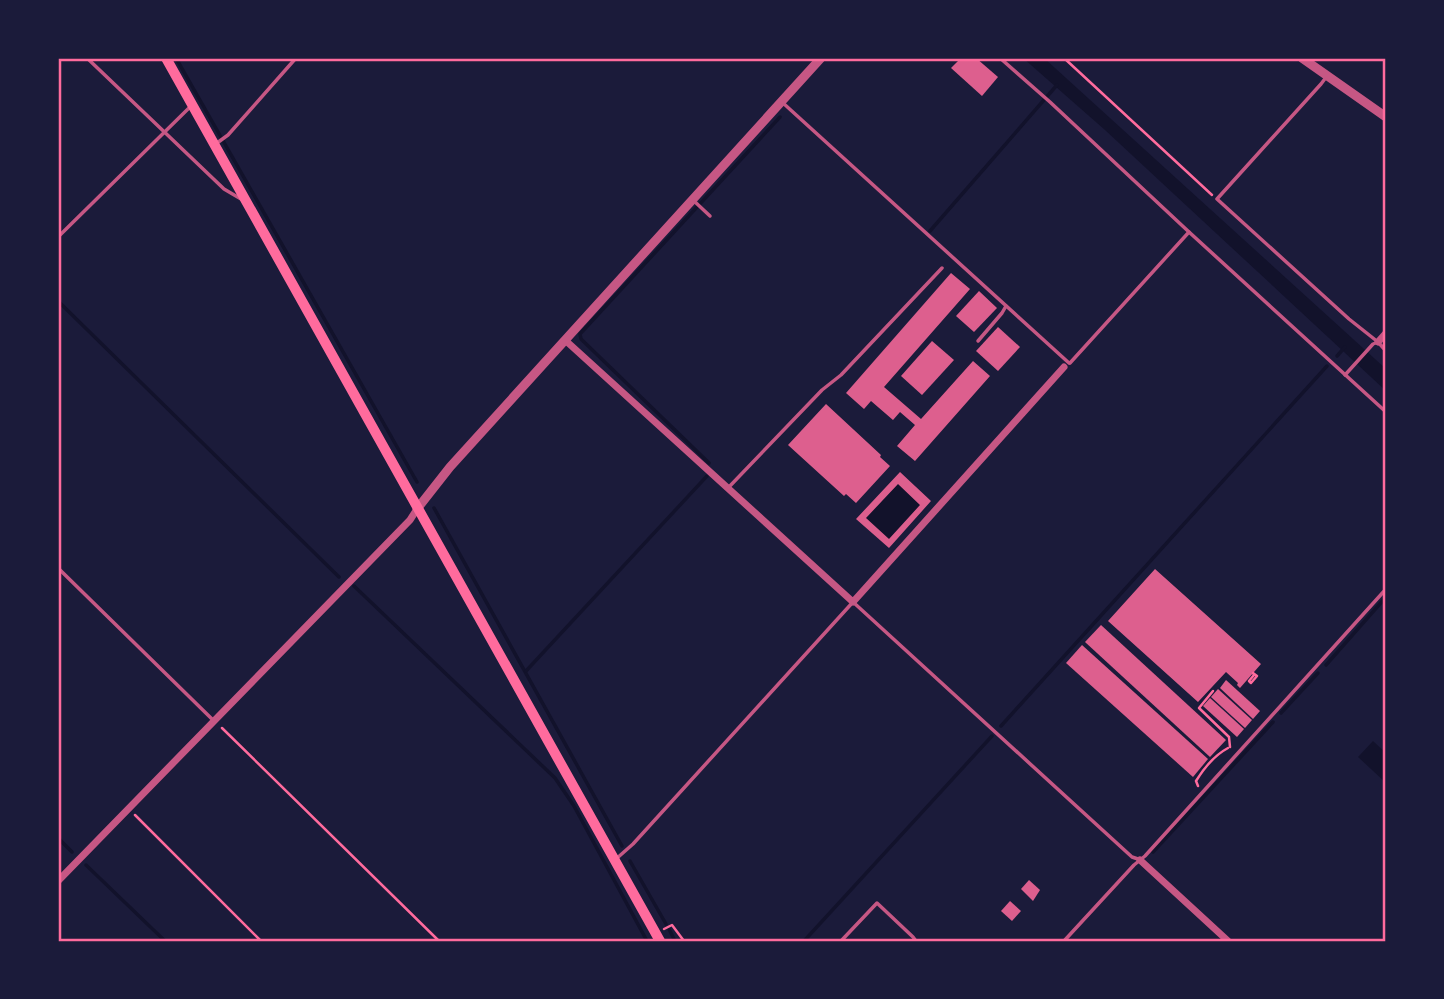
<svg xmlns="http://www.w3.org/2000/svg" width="1444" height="999" viewBox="0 0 1444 999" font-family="Karla,sans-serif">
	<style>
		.water { fill: #12122b }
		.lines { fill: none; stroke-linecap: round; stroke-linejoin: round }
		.stream { stroke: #12122b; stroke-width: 3.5 }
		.building { fill: #dd5f8e; fill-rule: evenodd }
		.path { stroke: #ff6b9d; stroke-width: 2.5 }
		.service { stroke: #c65784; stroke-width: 3.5 }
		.minor { stroke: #c65784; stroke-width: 7 }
		.tertiary { stroke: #c65784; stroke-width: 9 }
		.secondary { stroke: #ff6b9d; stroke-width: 10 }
		.neatline { fill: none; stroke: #ff6b9d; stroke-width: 2.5 }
	</style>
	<rect width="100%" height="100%" fill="#1b1b3a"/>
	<g class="water">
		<polygon points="1023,58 1044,58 1386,369 1386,391 1105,130"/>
		<polygon points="898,484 920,505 889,539 866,518"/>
		<polygon points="1373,741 1386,753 1386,783 1358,757"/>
	</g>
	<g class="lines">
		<g class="stream">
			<polyline points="176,58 417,482"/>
			<polyline points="930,231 1057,85"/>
			<polyline points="58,301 339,577"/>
			<polyline points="1337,356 1345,347"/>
			<polyline points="709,463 581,339 580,334 780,117"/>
			<polyline points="434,508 622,846"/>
			<polyline points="354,586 555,778 574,806 647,941"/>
			<polyline points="1326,665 1386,597"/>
			<polyline points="526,671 707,476"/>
			<polyline points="1281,713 1318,673"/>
			<polyline points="1001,726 1327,366"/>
			<polyline points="58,838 72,852"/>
			<polyline points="1153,852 1273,722"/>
			<polyline points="630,861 666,924"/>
			<polyline points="86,865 165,941"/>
			<polyline points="669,929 675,941"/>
			<polyline points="804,941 992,736"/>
		</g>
	</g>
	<g class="building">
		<polygon points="961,58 976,58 998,77 982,96 951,68"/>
		<polygon points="951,273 970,289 884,387 921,419 973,361 990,376 915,461 897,446 915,425 900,412 893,420 871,401 864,409 846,393"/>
		<polygon points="979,291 997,308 974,332 956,316"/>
		<polygon points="998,327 1020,347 998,371 976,351"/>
		<polygon points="932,341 954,360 922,395 901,376"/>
		<polygon points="826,404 881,455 880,457 890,466 856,503 846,494 844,496 788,445"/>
		<path d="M900,472l31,29 -42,47 -33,-29zM898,484l22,21 -31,34 -23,-21z"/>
		<polygon points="1155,569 1261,664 1240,688 1237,685 1238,683 1226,672 1198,702 1108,621"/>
		<polygon points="1101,625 1226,740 1210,757 1085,642"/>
		<polygon points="1082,645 1208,759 1193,777 1066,663"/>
		<polygon points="1226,680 1260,711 1253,719 1220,688"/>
		<polygon points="1218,689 1252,720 1245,728 1211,697"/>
		<polygon points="1210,698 1244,729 1237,737 1203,706"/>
		<polygon points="1029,880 1040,890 1033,901 1021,889"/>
		<polygon points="1010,901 1021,911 1012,921 1001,911"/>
	</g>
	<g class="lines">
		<g class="path">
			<polyline points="1064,58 1212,195"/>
			<polygon points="1253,673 1257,676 1251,683 1249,681 1254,675"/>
			<polyline points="1213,691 1199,708 1229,737 1230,747"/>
			<polyline points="222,728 439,941"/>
			<path d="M1198,786l-2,-5c8,-13 19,-26 32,-33"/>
			<polyline points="135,815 261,941"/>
			<polyline points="664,929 672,925 684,941"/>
		</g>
		<g class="service">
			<polyline points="87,58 224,189 241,199"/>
			<polyline points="1000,58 1050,102 1189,232 1386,412"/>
			<polyline points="1327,76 1321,84 1217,199 1349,319 1378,342 1386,351"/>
			<polyline points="783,103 1069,363"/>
			<polyline points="217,143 228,135 296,58"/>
			<polyline points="694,201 710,216"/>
			<polyline points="58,237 191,106"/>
			<polyline points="978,341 1002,313 1006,306"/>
			<polyline points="1070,363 1189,232"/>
			<polyline points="1345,375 1373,344 1378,342"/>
			<polyline points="728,488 822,390 841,375 942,268"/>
			<polyline points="58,568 214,721"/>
			<polyline points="616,859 633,844 853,602 1132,857 1138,859"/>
			<polyline points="841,941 877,903 913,937 916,941"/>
			<polyline points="1064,941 1134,865 1145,856 1386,589"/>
		</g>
		<g class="minor">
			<polyline points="565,340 853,602 1064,367"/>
			<polyline points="1378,342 1386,333"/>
			<polyline points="1140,860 1228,941"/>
			<polyline points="58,881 410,520 417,509"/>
		</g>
		<g class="tertiary">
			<polyline points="1302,58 1386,117"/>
			<polyline points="417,509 450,467 821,58"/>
		</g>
		<polyline class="secondary" points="166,58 660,941"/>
	</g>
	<rect width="1444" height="999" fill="none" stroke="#1b1b3a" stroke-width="119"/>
	<rect x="60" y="60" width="1324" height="880" class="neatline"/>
</svg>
